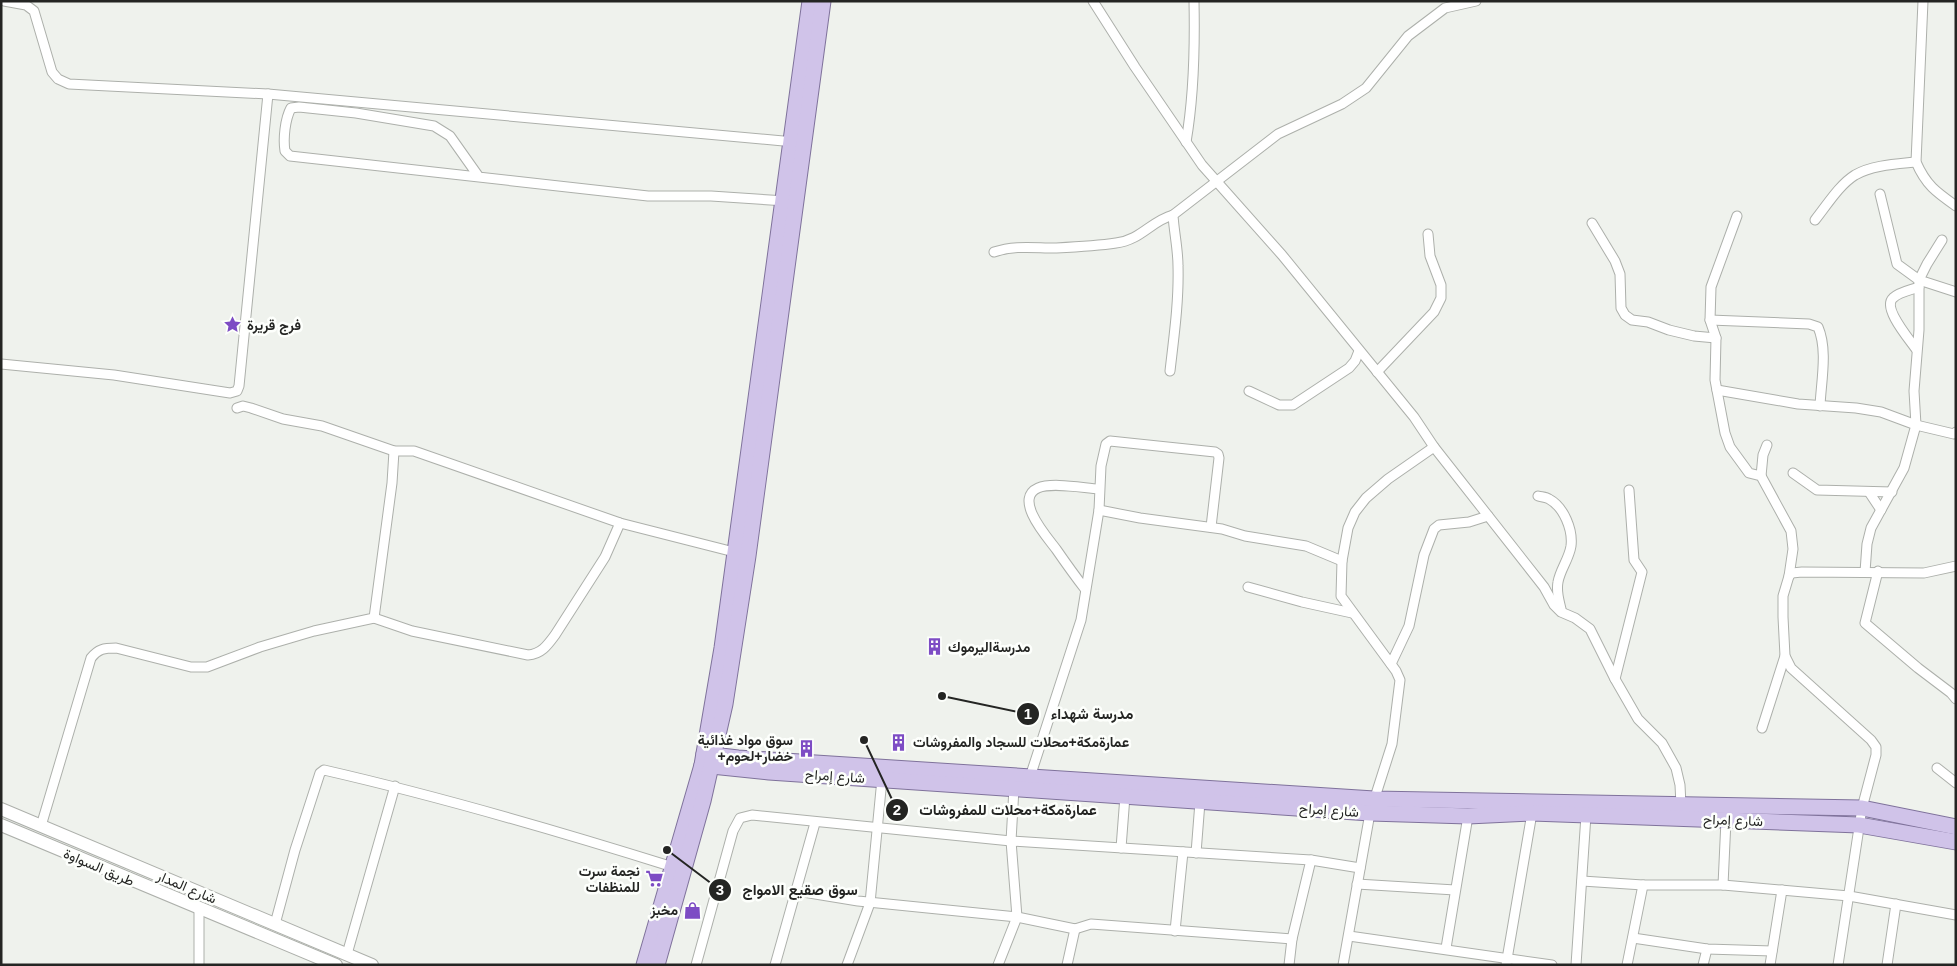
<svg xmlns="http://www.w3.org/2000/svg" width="1957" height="966" viewBox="0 0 1957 966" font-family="Helvetica,Vazirmatn,sans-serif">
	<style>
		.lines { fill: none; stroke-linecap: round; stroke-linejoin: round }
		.street-casing { stroke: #adb0ab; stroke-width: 11 }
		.secondary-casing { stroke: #adb0ab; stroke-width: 14 }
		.primary-casing { stroke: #7f729b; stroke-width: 17 }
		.street { stroke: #fff; stroke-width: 9 }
		.secondary { stroke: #fff; stroke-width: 12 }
		.primary { stroke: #d0c3e9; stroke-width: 15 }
		.labels { text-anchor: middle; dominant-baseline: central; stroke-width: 5; stroke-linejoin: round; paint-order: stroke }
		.poi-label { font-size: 14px; font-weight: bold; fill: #242523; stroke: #fdfffc; text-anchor: start }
		.street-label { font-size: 14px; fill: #242523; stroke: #fdfffc }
		.leader { fill: none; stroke: #242523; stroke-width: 2 }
		.callout-dot { fill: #242523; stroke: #fdfffc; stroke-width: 2 }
		.mark-label { font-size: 15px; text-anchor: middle; font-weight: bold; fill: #fff }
		.callout-label { font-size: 15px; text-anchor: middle; font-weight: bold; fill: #242523; stroke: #fdfffc; stroke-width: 5; stroke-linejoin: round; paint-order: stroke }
	</style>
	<rect width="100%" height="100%" fill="#eff2ed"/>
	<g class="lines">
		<defs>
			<g id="street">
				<polyline points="4,1 26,5 34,11 52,72 58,79 69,84 268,94 794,142"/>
				<polyline points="1093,1 1135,67 1202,165 1282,255 1414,417 1434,447 1544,587 1554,605 1561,612 1575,618 1590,629 1615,679 1638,719 1662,743 1676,768 1680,785 1681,805"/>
				<path d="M1923,1l-7,161c10,23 20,30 40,44"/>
				<path d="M1186,142c8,-46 9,-94 8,-141"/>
				<path d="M479,177l-29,-41 -16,-10 -78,-13 -57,-6 -8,1c-6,11 -8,31 -6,43l5,5 358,40h63l75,5"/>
				<polyline points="1880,194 1897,264 1919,280 1956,292"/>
				<polyline points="1737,216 1711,287 1710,320 1716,338 1715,380 1725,433 1730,447 1749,473 1761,476 1791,531 1793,549 1789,576 1783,596 1783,617 1785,656 1791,668 1871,740 1876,747 1876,755 1862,808 1838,965"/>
				<path d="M1815,220c12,-15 24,-35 40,-45 17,-10 42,-11 61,-13"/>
				<polyline points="1592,223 1615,261 1620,274 1621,308 1625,315 1632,320 1648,322 1669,330 1694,336 1716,338"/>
				<path d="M994,252c21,-7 40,-4 61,-4 20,-1 41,-2 61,-5 25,-3 35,-22 57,-28"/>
				<path d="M1710,320l99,4 9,3c10,23 3,55 2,79"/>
				<path d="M1916,349c-6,-9 -34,-41 -23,-51 6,-6 18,-8 26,-11"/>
				<polyline points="1,364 114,375 230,393 237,391 239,386 268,94"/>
				<path d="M1170,371c4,-35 9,-70 8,-105 0,-17 -4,-34 -5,-51l105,-81 64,-30 24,-16 42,-52 37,-28 31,-7"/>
				<polyline points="1377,372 1434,312 1441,298 1441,285 1430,256 1428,234"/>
				<polyline points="1717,390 1798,404 1856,408 1881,412 1916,425 1954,434 1956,432"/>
				<polyline points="1249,391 1279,405 1293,405 1349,368 1355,361 1359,351"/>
				<polyline points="237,408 243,406 251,408 283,419 322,426 394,451 414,451 620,523 738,553"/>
				<polyline points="1793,473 1817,490 1892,492"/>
				<polyline points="1761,476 1763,455 1767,445"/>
				<polyline points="1869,492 1881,510"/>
				<path d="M1538,496c4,1 8,1 11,3 15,8 24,31 22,47 -2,13 -11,24 -13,36 -2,10 1,18 3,27"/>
				<polyline points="1099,510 1140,518 1222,529 1245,536 1306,546 1342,561"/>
				<polyline points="1878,571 1865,623 1918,668 1951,693 1956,699"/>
				<polyline points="1865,572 1867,544 1871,528 1904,468 1916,425 1914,391 1919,330 1919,280 1927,264 1942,240"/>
				<polyline points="1789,576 1792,573 1802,572 1924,573 1956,566"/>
				<polyline points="1248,587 1302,602 1352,613"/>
				<path d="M1085,589c-10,-13 -20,-27 -29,-40 -9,-12 -43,-50 -18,-61 14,-6 45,0 61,1"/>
				<path d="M374,618l38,13 116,24c13,-1 19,-9 27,-20l50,-78 15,-34"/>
				<polyline points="1391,664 1409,626 1424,555 1434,529 1439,525 1469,522 1488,516"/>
				<polyline points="1615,679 1642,572 1634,560 1629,490"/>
				<polyline points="1762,728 1785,656"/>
				<polyline points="1937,768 1956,783"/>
				<polyline points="1030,777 1081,620 1099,510 1101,466 1106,444 1110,441 1215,452 1218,454 1219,458 1211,527"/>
				<path d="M41,826l50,-168c7,-9 13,-10 25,-10l75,19h16l53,-20 54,-16 60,-13 18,-135 2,-32"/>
				<polyline points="1121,848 1125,796"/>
				<polyline points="1196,853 1200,802"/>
				<polyline points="1582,881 1643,885 1723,885 1849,896 1956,915"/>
				<polyline points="1357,884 1455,890"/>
				<polyline points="1723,885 1726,820"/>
				<polyline points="797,891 858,901 1017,917 1075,929 1091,924 1292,939 1311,860"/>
				<polyline points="199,908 199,965"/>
				<path d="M275,924l20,-74 25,-77 4,-3c118,27 234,61 349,97"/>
				<polyline points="1175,931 1183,852"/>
				<polyline points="1349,936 1552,965"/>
				<polyline points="1633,938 1707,949 1772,951"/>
				<polyline points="1446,948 1468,816"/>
				<polyline points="347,954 395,786"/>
				<polyline points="696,965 733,831 740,818 752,815 1011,841 1311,860 1360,868"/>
				<polyline points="775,965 815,823"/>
				<polyline points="847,965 870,903 882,779"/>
				<polyline points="998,965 1017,917 1011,841 1014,788"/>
				<polyline points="1067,965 1075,929"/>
				<polyline points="1289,965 1292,939"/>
				<polyline points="1343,965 1370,813 1392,744 1400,680 1396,671 1341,596 1342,561 1348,528 1355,512 1366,498 1388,479 1434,447"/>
				<polyline points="1506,965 1532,813"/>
				<polyline points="1576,965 1586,815"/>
				<polyline points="1627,965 1643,885"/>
				<polyline points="1703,965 1707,949"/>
				<polyline points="1770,965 1782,890"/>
				<polyline points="1887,965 1896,904"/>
			</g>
			<g id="secondary">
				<polyline points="1,809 372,965"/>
				<polyline points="1,825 336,965"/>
			</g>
			<g id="primary">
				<polyline points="704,754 738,758 1374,799 1862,808 1956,827"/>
				<polyline points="702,765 769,772 1370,813 1468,816 1532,813 1859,825 1956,842"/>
				<polyline points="644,965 702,765 722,648 810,1"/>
				<polyline points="657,965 703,801 725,704 748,556 823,1"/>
			</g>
		</defs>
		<use href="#street" class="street-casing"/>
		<use href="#secondary" class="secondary-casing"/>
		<use href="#primary" class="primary-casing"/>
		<use href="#street" class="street"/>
		<use href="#secondary" class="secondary"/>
		<use href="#primary" class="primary"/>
	</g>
	<defs>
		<symbol id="sight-bare" viewBox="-9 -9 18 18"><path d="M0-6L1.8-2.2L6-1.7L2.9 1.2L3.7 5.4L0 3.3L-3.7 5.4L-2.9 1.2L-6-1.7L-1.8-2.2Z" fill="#7d4cc4" stroke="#fdfffc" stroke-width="2.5" paint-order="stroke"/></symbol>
		<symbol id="building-bare" viewBox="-9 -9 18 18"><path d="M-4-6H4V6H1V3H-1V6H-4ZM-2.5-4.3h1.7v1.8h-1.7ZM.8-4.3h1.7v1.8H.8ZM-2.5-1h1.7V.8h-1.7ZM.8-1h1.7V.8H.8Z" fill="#7d4cc4" stroke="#fdfffc" stroke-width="2.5" paint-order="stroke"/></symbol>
		<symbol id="supermarket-bare" viewBox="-9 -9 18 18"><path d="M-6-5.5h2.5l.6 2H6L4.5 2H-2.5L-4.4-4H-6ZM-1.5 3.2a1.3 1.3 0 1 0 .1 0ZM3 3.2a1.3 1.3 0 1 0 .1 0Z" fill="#7d4cc4" stroke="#fdfffc" stroke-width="2.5" paint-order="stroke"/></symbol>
		<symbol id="shop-bare" viewBox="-9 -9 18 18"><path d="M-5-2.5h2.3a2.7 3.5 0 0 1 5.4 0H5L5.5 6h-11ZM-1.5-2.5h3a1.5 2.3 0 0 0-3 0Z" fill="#7d4cc4" stroke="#fdfffc" stroke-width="2.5" paint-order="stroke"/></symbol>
	</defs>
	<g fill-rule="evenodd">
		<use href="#sight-bare" x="220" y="312" width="25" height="25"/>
		<use href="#building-bare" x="922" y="634" width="25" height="25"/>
		<use href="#building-bare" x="886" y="730" width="25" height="25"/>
		<use href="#building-bare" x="794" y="736" width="25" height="25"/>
		<use href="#supermarket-bare" x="642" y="866" width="25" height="25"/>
		<use href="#shop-bare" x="680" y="898" width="25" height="25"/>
	</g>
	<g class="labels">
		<g class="poi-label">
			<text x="247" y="325">فرج قريرة</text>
			<text x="948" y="647">مدرسةاليرموك</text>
			<text x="793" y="740" text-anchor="end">سوق مواد غذائية<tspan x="793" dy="16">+خضار+لحوم</tspan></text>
			<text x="913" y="742">عمارةمكة+محلات للسجاد والمفروشات</text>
			<text x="640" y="871" text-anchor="end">نجمة سرت<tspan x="640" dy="16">للمنظفات</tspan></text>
			<text x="678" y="910" text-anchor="end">مخبز</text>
		</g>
		<g class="street-label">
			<text transform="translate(835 776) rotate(4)">شارع إمراح</text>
			<text transform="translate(1329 810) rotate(4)">شارع إمراح</text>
			<text transform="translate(1733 820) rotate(2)">شارع إمراح</text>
			<text transform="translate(99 867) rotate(23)">طريق السواوة</text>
			<text transform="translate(187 887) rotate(23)">شارع المدار</text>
		</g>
	</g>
	<path class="leader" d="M942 696L1028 714M864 740L897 810M667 850L720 890"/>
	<g class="callout-dot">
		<circle cx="942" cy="696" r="5"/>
		<circle cx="864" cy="740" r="5"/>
		<circle cx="667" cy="850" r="5"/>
		<circle cx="1028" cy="714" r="12"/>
		<circle cx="897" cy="810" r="12"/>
		<circle cx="720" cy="890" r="12"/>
	</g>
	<g class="mark-label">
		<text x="1028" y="719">1</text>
		<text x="897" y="815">2</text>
		<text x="720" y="895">3</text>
	</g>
	<g class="callout-label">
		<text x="1092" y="719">مدرسة شهداء</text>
		<text x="1008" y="815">عمارةمكة+محلات للمفروشات</text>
		<text x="800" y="895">سوق صقيع الامواج</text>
	</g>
	<rect width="1957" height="966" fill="none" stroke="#242523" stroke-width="5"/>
</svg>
